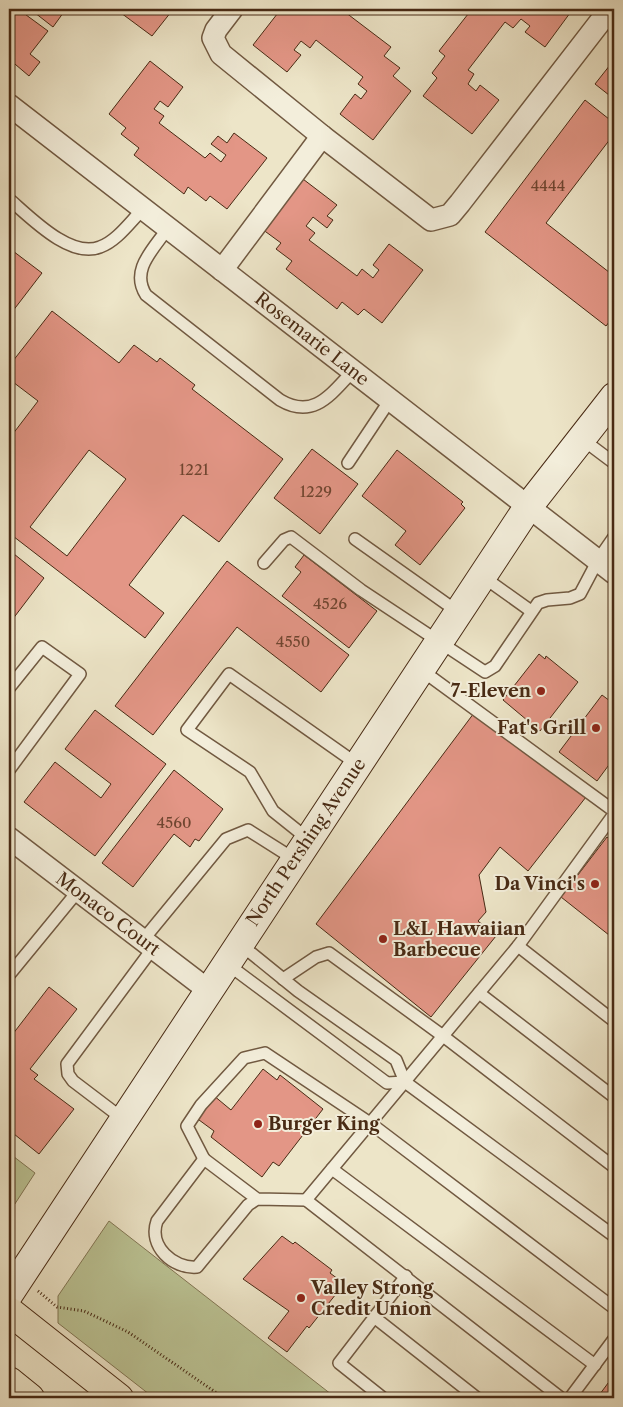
<svg xmlns="http://www.w3.org/2000/svg" width="623" height="1407" viewBox="0 0 623 1407" font-family="'Libre Caslon Text',serif">
	<style>
		.green { fill: #bbc394; stroke: #827654 }
		.building { fill: #e39686; stroke: #482a14; fill-rule: evenodd }
		.lines { fill: none; stroke-linecap: round; stroke-linejoin: round }
		.lane-casing { stroke: #715941; stroke-width: 14 }
		.street-casing { stroke: #715941; stroke-width: 24 }
		.secondary-casing { stroke: #482a14; stroke-width: 30 }
		.primary-casing { stroke: #482a14; stroke-width: 30 }
		.path { stroke: #482a14; stroke-width: 3; stroke-dasharray: 1 2.5; stroke-linecap: butt }
		.lane { stroke: #f3eedb; stroke-width: 11 }
		.street { stroke: #f3eedb; stroke-width: 21 }
		.secondary { stroke: #f3eedb; stroke-width: 28 }
		.primary { stroke: #ede5c8; stroke-width: 28 }
		.poi-dot { fill: #8f2418; stroke: #f3eedb; stroke-width: 2 }
		.labels { text-anchor: middle; dominant-baseline: central; stroke-width: 4; stroke-linejoin: round; paint-order: stroke }
		.number-label { font-size: 15px; fill: #6f4530 }
		.street-label { font-size: 18px; fill: #482a14; stroke: #f3eedb }
		.poi-label { font-size: 18px; font-weight: bold; fill: #482a14; stroke: #f3eedb; text-anchor: end }
	</style>
	<rect width="100%" height="100%" fill="#ede5c8"/>
	<filter id="stains"><feTurbulence type="fractalNoise" baseFrequency=".004" numOctaves="4"/><feColorMatrix values="0 0 0 0 .2 0 0 0 0 .09 0 0 0 0 .02 0 0 0 .5 -.17"/></filter>
	<radialGradient id="worn" r=".72"><stop offset=".6" stop-color="#630" stop-opacity="0"/><stop offset="1" stop-color="#630" stop-opacity=".3"/></radialGradient>
	<g class="green">
		<polygon points="9,1153 35,1173 9,1213"/>
		<polygon points="109,1221 336,1398 154,1398 58,1323 58,1296"/>
	</g>
	<g class="building">
		<polygon points="9,9 18,9 48,31 30,54 40,62 29,76 9,59"/>
		<polygon points="30,9 66,9 53,27"/>
		<polygon points="111,9 121,9 117,14"/>
		<polygon points="124,9 167,9 171,12 152,36 121,13"/>
		<polygon points="281,9 327,9 333,13 337,9 341,9 391,47 384,56 400,68 393,76 411,91 373,140 340,114 355,94 361,99 367,91 358,84 363,77 316,40 310,48 301,41 294,50 301,55 287,72 253,45"/>
		<polygon points="472,9 564,9 570,13 545,47 525,32 530,26 521,19 513,28 505,22 468,70 474,74 468,84 476,91 480,85 499,100 472,134 423,96 437,78 432,73 445,56 439,51"/>
		<polygon points="614,60 614,99 595,84"/>
		<polygon points="150,61 183,87 168,107 160,101 154,109 164,116 159,123 205,158 210,153 221,162 226,155 211,144 218,136 227,143 234,133 267,158 227,209 210,196 206,201 188,187 184,194 134,155 139,148 121,134 126,128 109,114"/>
		<polygon points="585,100 614,123 614,134 546,223 614,276 614,316 606,326 485,232"/>
		<polygon points="299,176 337,205 327,216 333,220 327,228 313,217 306,226 315,233 309,240 357,276 362,269 373,278 379,270 373,265 389,244 423,270 382,323 364,309 358,315 342,302 337,309 286,269 292,261 276,249 281,243 262,229"/>
		<polygon points="9,248 42,273 9,316"/>
		<path d="M52,311l67,52 15,-18 23,17 3,-4 35,27 -3,4 91,70 -64,83 -36,-27 -54,70 35,28 -19,25 -136,-105v-94l29,-38 -29,-22v-13zM89,450l37,29 -59,77 -37,-29z"/>
		<polygon points="312,449 358,484 320,534 274,498"/>
		<polygon points="397,450 463,502 461,504 465,508 420,565 395,545 406,531 362,496"/>
		<polygon points="9,550 44,578 9,624"/>
		<polygon points="304,555 377,611 349,648 282,596 301,572 295,567"/>
		<polygon points="227,561 349,655 321,692 237,627 153,735 115,706"/>
		<polygon points="539,654 545,659 546,656 578,682 540,731 503,700"/>
		<polygon points="602,695 614,704 614,758 597,781 559,752"/>
		<polygon points="95,710 166,764 95,856 24,802 55,762 101,798 111,784 65,749"/>
		<polygon points="474,713 586,797 528,871 500,847 479,875 486,912 478,921 496,936 431,1017 316,924"/>
		<polygon points="174,770 223,809 199,841 195,839 190,847 174,834 133,887 102,863"/>
		<polygon points="607,837 614,843 614,939 561,897"/>
		<polygon points="49,987 77,1009 30,1069 38,1075 34,1079 74,1109 39,1154 9,1130 9,1039"/>
		<polygon points="263,1069 277,1080 280,1075 323,1109 279,1166 273,1162 262,1177 211,1137 214,1131 195,1117 213,1095 231,1110"/>
		<polygon points="282,1236 293,1244 295,1242 332,1270 330,1273 342,1282 334,1292 336,1294 309,1328 307,1326 287,1352 268,1338 289,1311 243,1279"/>
		<polygon points="614,1375 614,1398 597,1398"/>
	</g>
	<g class="lines">
		<defs>
			<g id="lane">
				<path d="M9,199c21,18 61,60 91,48 17,-6 30,-25 43,-38"/>
				<path d="M168,228c-15,22 -38,42 -22,67l134,105c34,20 51,-6 73,-29"/>
				<polyline points="582,439 614,463"/>
				<polyline points="348,463 390,400"/>
				<polyline points="355,539 458,612"/>
				<polyline points="264,563 284,540 291,537 361,590 485,672 495,666 538,603 547,600 570,598 580,594 598,560 614,537"/>
				<polyline points="482,576 531,611"/>
				<polyline points="420,669 614,811"/>
				<polyline points="9,688 42,647 80,674 9,770"/>
				<polyline points="308,839 273,811 250,772 187,730 229,674 357,764"/>
				<polyline points="143,940 226,839 248,830 294,859"/>
				<polyline points="240,944 298,991 396,1060 405,1082 614,1236"/>
				<polyline points="518,946 614,814"/>
				<polyline points="226,963 387,1083 405,1082"/>
				<polyline points="9,975 78,891"/>
				<polyline points="283,979 316,957 329,953 443,1036 614,1167"/>
				<polyline points="479,993 614,1097"/>
				<polyline points="123,1119 73,1081 68,1074 67,1064 153,948"/>
				<polyline points="204,1159 187,1126 201,1105 244,1058 265,1053 370,1123 614,1308"/>
				<polyline points="332,1169 595,1365"/>
				<path d="M257,1199l-53,-40 -47,62c-9,25 16,48 40,46l51,-62 9,-6 49,1"/>
				<polyline points="374,1317 477,1398"/>
				<polyline points="383,1398 339,1363 406,1276"/>
				<polyline points="561,1398 306,1200 518,946 614,1021"/>
				<polyline points="570,1398 614,1339"/>
			</g>
			<g id="street">
				<polyline points="232,9 216,30 213,38 221,54 322,136 431,220 450,215 460,203 610,9"/>
				<polyline points="9,105 614,573"/>
				<polyline points="222,270 322,136"/>
				<polyline points="9,838 208,990"/>
			</g>
			<polyline id="secondary" points="9,1294 528,507 614,397"/>
			<g id="primary">
				<polyline points="9,1311 119,1398"/>
				<polyline points="9,1381 30,1398"/>
			</g>
		</defs>
		<use href="#lane" class="lane-casing"/>
		<use href="#street" class="street-casing"/>
		<use href="#secondary" class="secondary-casing"/>
		<use href="#primary" class="primary-casing"/>
		<polyline class="path" points="38,1291 57,1307 84,1311 128,1332 224,1398"/>
		<use href="#lane" class="lane"/>
		<use href="#street" class="street"/>
		<use href="#secondary" class="secondary"/>
		<use href="#primary" class="primary"/>
	</g>
	<g class="poi-dot">
		<circle cx="541" cy="691" r="5"/>
		<circle cx="596" cy="728" r="5"/>
		<circle cx="595" cy="884" r="5"/>
		<circle cx="383" cy="939" r="5"/>
		<circle cx="258" cy="1124" r="5"/>
		<circle cx="301" cy="1298" r="5"/>
	</g>
	<g class="labels">
		<g class="number-label">
			<text x="548" y="185">4444</text>
			<text x="194" y="469">1221</text>
			<text x="316" y="491">1229</text>
			<text x="330" y="603">4526</text>
			<text x="293" y="641">4550</text>
			<text x="174" y="822">4560</text>
		</g>
		<g class="street-label">
			<text transform="translate(312 339) rotate(38)">Rosemarie Lane</text>
			<text transform="translate(306 842) rotate(-56)">North Pershing Avenue</text>
			<text transform="translate(108 914) rotate(37)">Monaco Court</text>
		</g>
		<g class="poi-label">
			<text x="531" y="691">7-Eleven</text>
			<text x="586" y="728">Fat's Grill</text>
			<text x="585" y="884">Da Vinci's</text>
			<text x="393" y="929" text-anchor="start">L&amp;L Hawaiian<tspan x="393" dy="21">Barbecue</tspan></text>
			<text x="268" y="1124" text-anchor="start">Burger King</text>
			<text x="311" y="1288" text-anchor="start">Valley Strong<tspan x="311" dy="21">Credit Union</tspan></text>
		</g>
	</g>
	<rect width="623" height="1407" fill="none" stroke="#ede5c8" stroke-width="30"/>
	<rect x="10" y="10" width="603" height="1387" fill="none" stroke="#482a14" stroke-width="2.5"/>
	<rect x="15" y="15" width="593" height="1377" fill="none" stroke="#482a14"/>
	<rect width="100%" height="100%" filter="url(#stains)"/>
	<rect width="100%" height="100%" fill="url(#worn)"/>
</svg>
